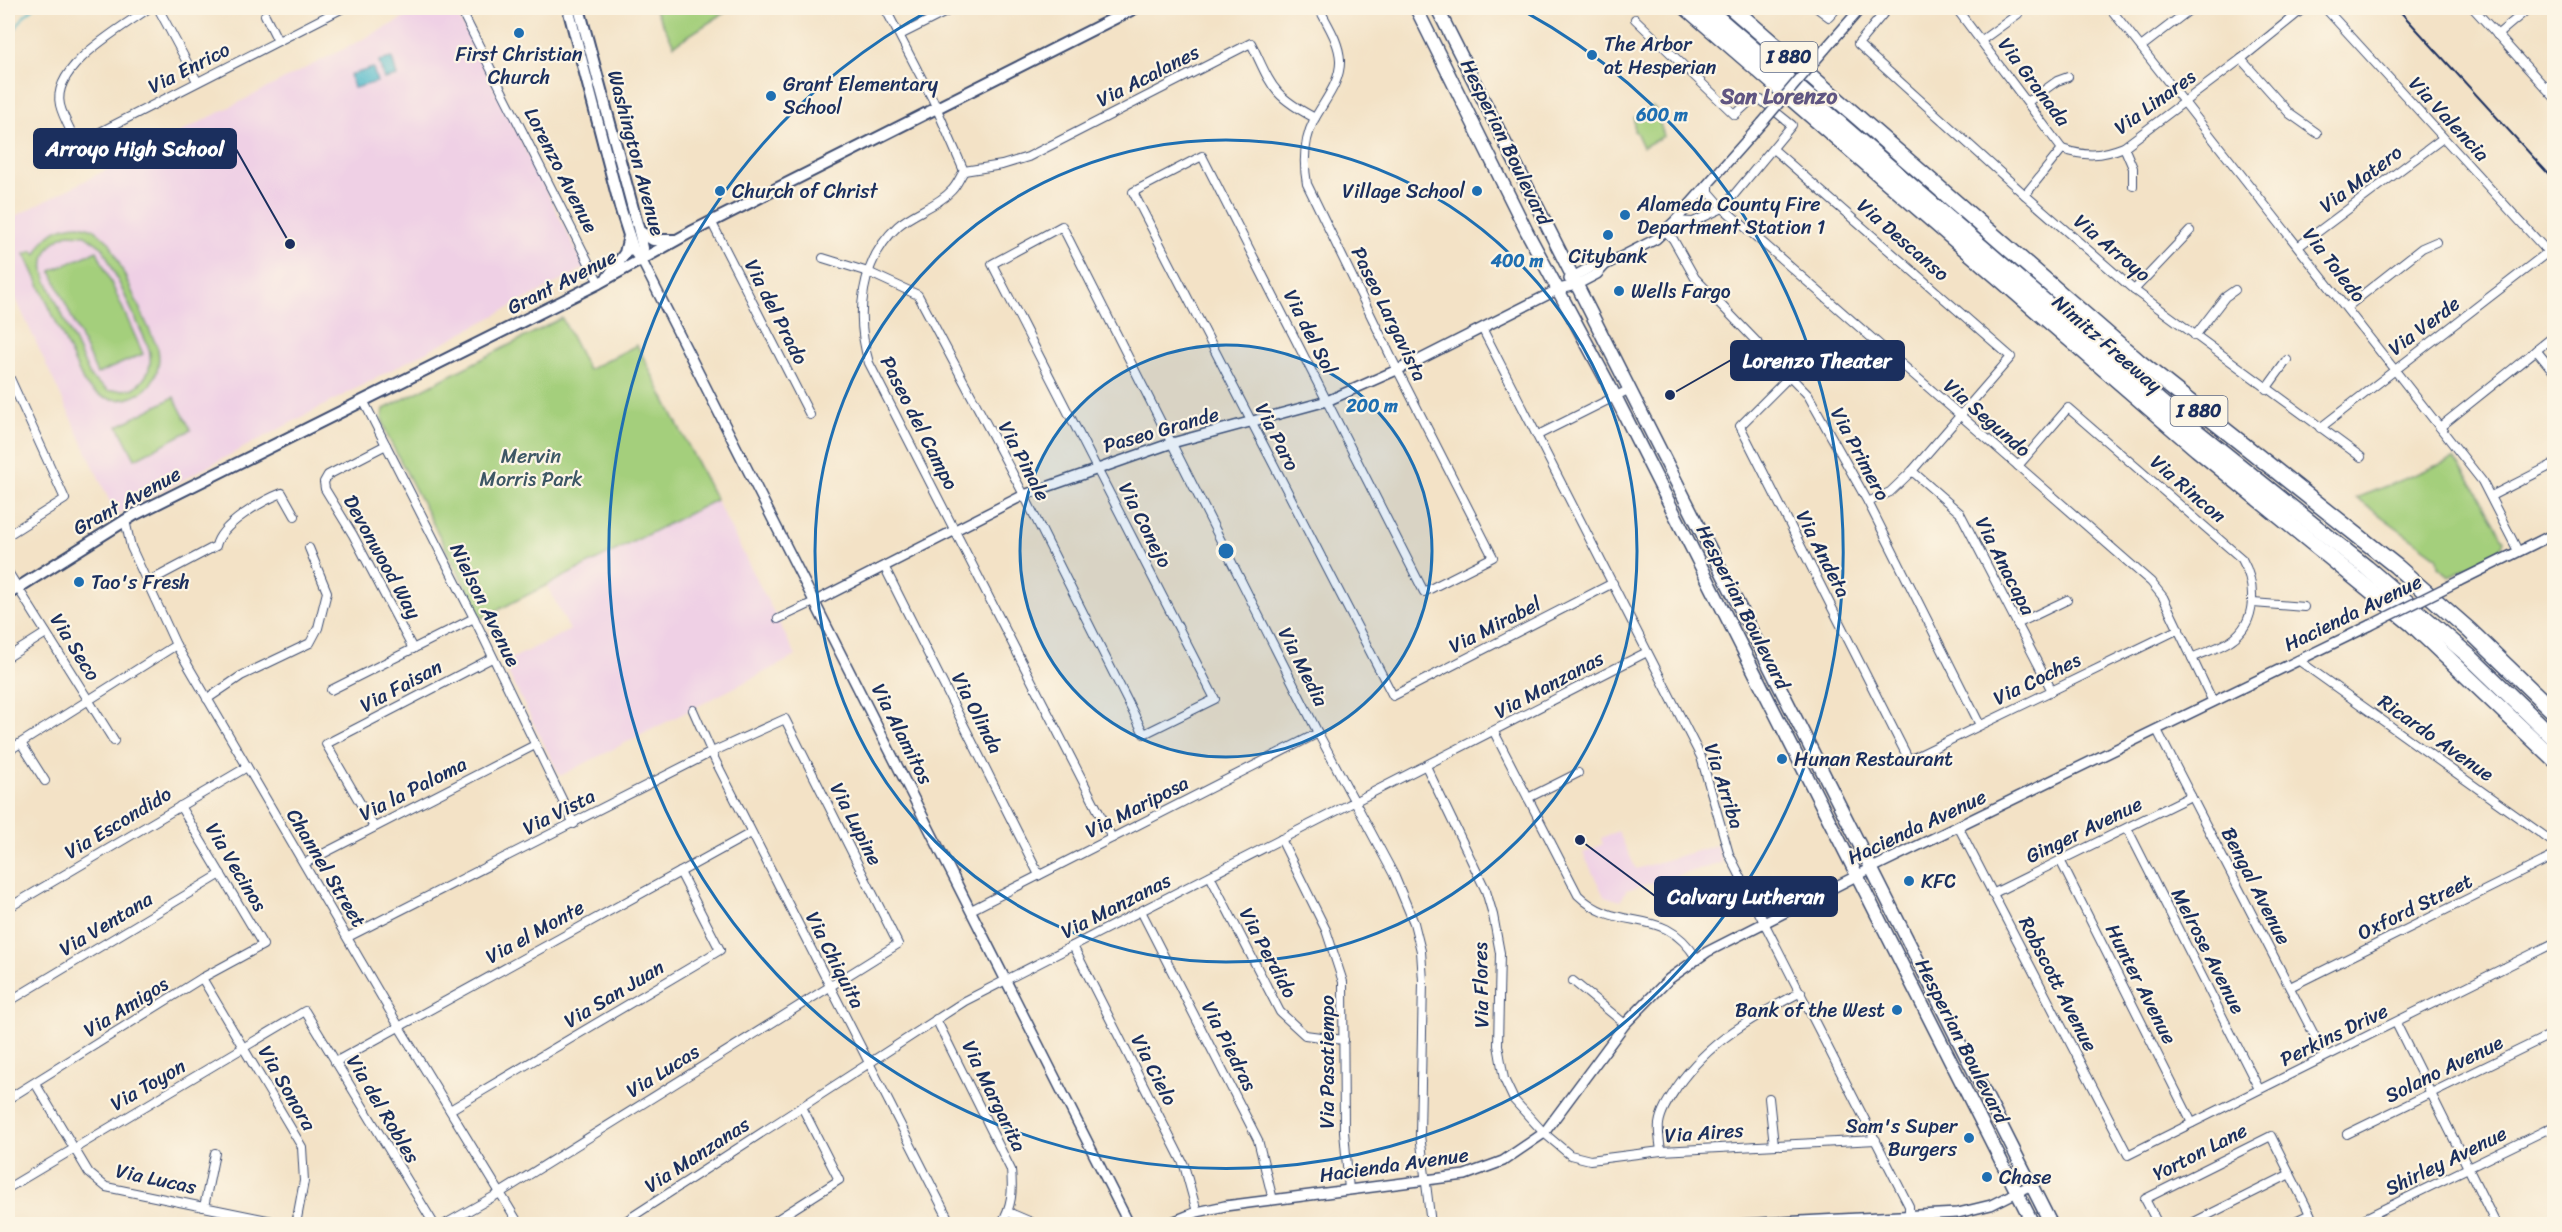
<svg xmlns="http://www.w3.org/2000/svg" width="2562" height="1232" viewBox="0 0 2562 1232" font-family="Sriracha,sans-serif">
	<style>
		.built { fill: #efd0e5 }
		.green { fill: #a4cf7b; stroke: #607f6c; stroke-width: 1.5; fill-rule: evenodd }
		.water { fill: #4eb8ca; stroke: #347494; stroke-width: 1.5 }
		.lines { fill: none; stroke-linecap: round; stroke-linejoin: round }
		.stream { stroke: #4eb8ca; stroke-width: 2 }
		.minor-casing { stroke: #3b4a6e; stroke-width: 10 }
		.tertiary-casing { stroke: #3b4a6e; stroke-width: 12 }
		.secondary-casing { stroke: #3b4a6e; stroke-width: 14 }
		.primary-casing { stroke: #3b4a6e; stroke-width: 15 }
		.motorway-casing { stroke: #3b4a6e; stroke-width: 18 }
		.minor { stroke: #fff; stroke-width: 8 }
		.tertiary { stroke: #fff; stroke-width: 9 }
		.secondary { stroke: #fff; stroke-width: 10 }
		.primary { stroke: #fff; stroke-width: 12 }
		.motorway { stroke: #fff; stroke-width: 15 }
		.rail { stroke: #1b2f5e; stroke-width: 2 }
		.tertiary-bridge-casing { stroke: #3b4a6e; stroke-width: 12; stroke-linecap: butt }
		.tertiary-bridge { stroke: #fff; stroke-width: 9 }
		.ring { fill: none; stroke: #1f6fb2; stroke-width: 3 }
		.poi-dot { fill: #1f6fb2; stroke: #fcf5e5; stroke-width: 2 }
		.labels { text-anchor: middle; dominant-baseline: central; stroke-width: 4.5; stroke-linejoin: round; paint-order: stroke }
		.shield { fill: #fcf5e5; stroke: #5e6a86; stroke-width: 1.5 }
		.shield-label { font-size: 18px; font-weight: bold; fill: #1b2f5e }
		.poi-label { font-size: 20px; fill: #1b2f5e; stroke: #fcf5e5; text-anchor: start }
		.street-label { font-size: 20px; fill: #1b2f5e; stroke: #fcf5e5 }
		.park-label { font-size: 20px; fill: #3d5765; stroke: #fcf5e5 }
		.quarter-label { font-size: 22px; font-weight: bold; fill: #605682; stroke: #fcf5e5 }
		.centre { fill: #1f6fb2; stroke: #fcf5e5; stroke-width: 3 }
		.ring-label { font-size: 18px; text-anchor: middle; font-weight: bold; fill: #1f6fb2; stroke: #fcf5e5; stroke-width: 4.5; stroke-linejoin: round; paint-order: stroke }
		.leader { fill: none; stroke: #1b2f5e; stroke-width: 2 }
		.callout-dot { fill: #1b2f5e; stroke: #fcf5e5; stroke-width: 2 }
		.callout { fill: #1b2f5e; stroke: #1b2f5e; stroke-width: 2 }
		.callout-label { font-size: 21px; text-anchor: middle; font-weight: bold; fill: #fff }
	</style>
	<rect width="100%" height="100%" fill="#fcf5e5"/>
	<filter id="ink" filterUnits="userSpaceOnUse"><feTurbulence type="fractalNoise" baseFrequency=".0167" numOctaves="2"/><feDisplacementMap in="SourceGraphic" scale="12" xChannelSelector="R" yChannelSelector="G"/><feConvolveMatrix kernelMatrix="1 2 1 2 8 2 1 2 1" color-interpolation-filters="sRGB"/></filter>
	<filter id="wash" filterUnits="userSpaceOnUse"><feTurbulence type="fractalNoise" baseFrequency=".008" numOctaves="4" result="noise"/><feDisplacementMap in="SourceGraphic" scale="24" xChannelSelector="R" yChannelSelector="G"/><feGaussianBlur stdDeviation="1.35" result="paint"/><feColorMatrix in="noise" values="0 0 0 0 0 0 0 0 0 0 0 0 0 0 0 0 0 1.4 0 .05"/><feComposite in="paint" operator="in"/></filter>
	<g filter="url(#wash)">
		<rect width="100%" height="100%" fill="#f3e2c6"/>
		<g class="built">
			<polygon points="424,8 454,8 585,268 116,515 8,282 8,220"/>
			<polygon points="716,500 796,656 560,776 503,663 570,630 547,586"/>
			<polygon points="1618,831 1636,869 1717,845 1722,863 1626,890 1621,901 1604,896 1583,853 1603,844 1601,838"/>
		</g>
		<g class="green">
			<polygon points="654,8 732,8 674,45"/>
			<polygon points="1652,107 1655,108 1664,136 1643,147 1636,132 1634,131 1634,118"/>
			<path d="M80,225l14,4 16,14 48,106c8,46 -45,68 -74,34l-59,-129 8,-3 3,4c8,-20 22,-30 44,-30zM68,234l17,1 18,13 45,98c6,18 0,34 -16,43l-23,2 -18,-13 -45,-99c-7,-20 2,-38 22,-45z"/>
			<polygon points="97,251 143,354 97,374 51,271"/>
			<polygon points="562,318 588,370 637,345 716,500 482,618 387,435 382,418 384,409"/>
			<polygon points="174,397 191,430 135,459 118,426"/>
			<polygon points="2454,459 2469,478 2504,540 2499,552 2450,576 2438,567 2437,557 2356,498"/>
		</g>
		<g class="water">
			<polygon points="392,58 397,76 384,79 379,61"/>
			<polygon points="373,68 377,82 354,88 350,75"/>
		</g>
		<g class="lines">
			<polyline class="stream" points="8,39 25,15 34,8"/>
		</g>
	</g>
	<g filter="url(#ink)">
		<g class="lines">
			<defs>
				<g id="minor">
					<polyline points="158,8 197,81"/>
					<polyline points="460,8 599,283"/>
					<polyline points="885,8 933,100 964,171"/>
					<path d="M1319,8c8,16 20,33 21,52 1,22 -16,41 -26,60 -10,20 -11,42 -7,64l86,177 100,196 -69,35 -222,-436 -69,36 260,504 220,-113"/>
					<polyline points="1817,8 1829,17 1837,8"/>
					<polyline points="1888,8 1858,44 2025,195 2134,290 2361,457"/>
					<polyline points="1956,8 2062,149"/>
					<polyline points="2110,8 2482,481 2518,551"/>
					<polyline points="2473,8 2554,97"/>
					<polyline points="265,15 278,41"/>
					<polyline points="1635,19 1735,115 1749,102 1761,100 1792,125 1723,208 1693,222 1675,221"/>
					<polyline points="900,35 954,8"/>
					<polyline points="2497,35 2529,8"/>
					<polyline points="1982,40 2018,14"/>
					<polyline points="2141,47 2192,8"/>
					<polyline points="2241,59 2290,114 2317,133"/>
					<polyline points="2546,87 2554,80"/>
					<polyline points="2029,101 2057,81 2068,77"/>
					<path d="M77,144c-5,-12 -14,-26 -17,-39 -9,-39 62,-77 89,-97"/>
					<polyline points="2124,147 2133,168 2133,186"/>
					<polyline points="1773,149 2011,357 1912,471 1890,492 1868,502"/>
					<polyline points="48,154 63,151 343,8"/>
					<path d="M964,171c-4,6 -7,14 -12,19 -14,16 -38,22 -54,36 -38,35 -43,90 -29,137l243,475"/>
					<path d="M964,171l38,-6 26,-8 223,-114c21,43 20,52 64,75"/>
					<polyline points="1709,184 1709,192 1723,208 2151,582 2163,597 2213,702"/>
					<path d="M2025,195l37,-46c24,8 39,7 62,-2l117,-88 63,-51"/>
					<polyline points="712,223 810,415"/>
					<polyline points="1665,231 1673,239 1695,278 1808,395 1868,502 1980,725"/>
					<polyline points="2299,246 2443,138"/>
					<polyline points="823,258 868,272 918,295 1024,495 1144,734 1215,699 992,264 1062,226 1318,733 1394,875 1414,923 1421,951 1423,981 1420,1135 1431,1224"/>
					<polyline points="2134,290 2190,231"/>
					<polyline points="2347,307 2422,248 2436,242"/>
					<polyline points="1482,328 1701,757 1729,854 1909,1206 1909,1224"/>
					<polyline points="2195,336 2225,297 2235,290"/>
					<polyline points="2536,350 2554,372"/>
					<polyline points="8,374 65,499 8,535"/>
					<polyline points="1789,377 1740,426 1909,760 2179,629"/>
					<polyline points="2266,389 2287,360"/>
					<polyline points="364,402 474,618 574,824"/>
					<polyline points="2440,427 2554,336"/>
					<polyline points="2320,428 2548,252 2325,8"/>
					<polyline points="1538,435 1630,389"/>
					<polyline points="386,445 328,475 324,482 325,489 353,535 413,649"/>
					<path d="M2018,466l50,-58 174,151c14,25 16,63 -11,81 -11,8 -27,12 -39,18"/>
					<polyline points="1912,471 1960,513 2052,691"/>
					<polyline points="2491,496 2554,464"/>
					<polyline points="125,520 131,547 176,645 401,1030 519,1224"/>
					<polyline points="884,566 1039,875"/>
					<polyline points="8,572 114,741"/>
					<path d="M148,582l68,-36c4,-21 46,-45 66,-53l13,23"/>
					<polyline points="2253,603 2304,607"/>
					<polyline points="778,619 814,602"/>
					<polyline points="2017,624 2067,600"/>
					<polyline points="8,657 46,633"/>
					<polyline points="2298,660 2554,843"/>
					<polyline points="331,690 474,618"/>
					<polyline points="207,699 241,676 310,643 318,628 327,592 309,548"/>
					<polyline points="693,710 715,760 951,1224"/>
					<polyline points="2157,730 2325,1056"/>
					<path d="M1494,732l84,163c42,41 84,7 119,64"/>
					<polyline points="21,743 45,781"/>
					<polyline points="8,751 176,645"/>
					<polyline points="1426,766 1486,891 1493,915 1500,953 1498,1045 1504,1079 1514,1100 1544,1133 1570,1155 1590,1160 1661,1151 1876,1140"/>
					<polyline points="1528,798 1578,773"/>
					<polyline points="374,827 326,744 492,658"/>
					<polyline points="1959,828 2128,1155 2554,943"/>
					<polyline points="2127,828 2259,1089"/>
					<polyline points="1281,839 1326,930 1343,982 1344,1131 1349,1190"/>
					<polyline points="2060,860 2192,1123"/>
					<polyline points="305,863 535,745"/>
					<polyline points="1210,876 1280,1012 1305,1035 1344,1040"/>
					<polyline points="1992,894 2191,796"/>
					<polyline points="8,908 247,767"/>
					<polyline points="971,910 1318,733"/>
					<polyline points="1141,911 1258,1140 1273,1200"/>
					<polyline points="348,937 712,752 785,719 898,944 500,1193 445,1224"/>
					<polyline points="1073,946 1184,1165 1197,1212"/>
					<polyline points="202,978 302,1147 304,1181 296,1224"/>
					<polyline points="1573,981 1625,1024"/>
					<polyline points="2290,987 2554,856"/>
					<polyline points="8,1002 221,874"/>
					<path d="M936,1019l75,151c2,21 1,36 -10,54"/>
					<polyline points="2396,1023 2496,1224"/>
					<polyline points="335,1062 751,833"/>
					<polyline points="35,1083 89,1173 106,1187 287,1224"/>
					<polyline points="1769,1098 1774,1145"/>
					<polyline points="8,1099 202,978 263,945 180,806"/>
					<polyline points="450,1110 720,950 680,872"/>
					<polyline points="2347,1134 2554,1033"/>
					<path d="M1661,1151c-1,-8 -3,-19 -2,-27 2,-14 11,-26 18,-37 32,-46 76,-70 124,-95"/>
					<polyline points="8,1188 305,1011 434,1224"/>
					<polyline points="204,1207 215,1153"/>
					<polyline points="1008,1212 1036,1224"/>
					<polyline points="621,1224 965,1001 1647,652"/>
					<polyline points="770,1224 839,1180 802,1107"/>
					<polyline points="2158,1224 2145,1199 2271,1136 2315,1224"/>
					<polyline points="2190,1224 2290,1174"/>
					<polyline points="2289,1224 2310,1214"/>
					<polyline points="2353,1224 2554,1126"/>
				</g>
				<g id="tertiary">
					<polyline points="1825,49 1861,8"/>
					<polyline points="642,261 1129,1224"/>
					<polyline points="1569,279 1593,266 1605,265"/>
					<polyline points="2459,581 2554,534"/>
					<polyline points="814,602 1024,495 1172,443 1327,401 1417,361 1559,289 1576,285 1597,274 1605,265 1656,239 1675,221 1762,123"/>
					<polyline points="1167,1224 1197,1212 1225,1206 1465,1175 1503,1161 1544,1133 1625,1024 1669,979 1707,952 1870,869 2371,625"/>
					<polyline points="1740,1224 1958,1213 1991,1205 2031,1185"/>
				</g>
				<g id="secondary">
					<polyline points="568,8 620,207 634,251 642,261"/>
					<polyline points="579,8 639,231 643,248 642,261"/>
					<polyline points="639,231 653,240 675,240"/>
					<polyline points="608,277 625,253 629,236"/>
					<polyline points="8,594 134,515 599,283 691,232 1135,8"/>
				</g>
				<g id="primary">
					<polyline points="1416,8 1527,232 1615,396 2033,1224"/>
					<polyline points="1437,8 2051,1224"/>
				</g>
				<g id="motorway">
					<polyline points="1687,8 2197,449 2412,624 2554,759"/>
					<polyline points="1706,8 2166,407 2367,568 2469,656 2554,738"/>
					<polyline points="1732,8 2138,361 2396,566 2469,630 2554,712"/>
				</g>
			</defs>
			<use href="#minor" class="minor-casing"/>
			<use href="#tertiary" class="tertiary-casing"/>
			<use href="#secondary" class="secondary-casing"/>
			<use href="#primary" class="primary-casing"/>
			<use href="#motorway" class="motorway-casing"/>
			<use href="#minor" class="minor"/>
			<use href="#tertiary" class="tertiary"/>
			<use href="#secondary" class="secondary"/>
			<use href="#primary" class="primary"/>
			<use href="#motorway" class="motorway"/>
			<polyline class="rail" points="2397,8 2554,180"/>
			<defs>
				<g id="tertiary-bridge">
					<polyline points="1762,123 1825,49"/>
					<polyline points="2371,625 2459,581"/>
				</g>
			</defs>
			<use href="#tertiary-bridge" class="tertiary-bridge-casing"/>
			<use href="#tertiary-bridge" class="tertiary-bridge"/>
		</g>
	</g>
	<circle cx="1226" cy="551" r="206" fill="#1f6fb2" fill-opacity=".12"/>
	<g class="ring">
		<circle cx="1226" cy="551" r="206"/>
		<circle cx="1226" cy="551" r="411"/>
		<path d="M1520 9A617 617 0 1 1 932 9"/>
	</g>
	<g class="poi-dot">
		<circle cx="519" cy="33" r="6"/>
		<circle cx="1592" cy="55" r="6"/>
		<circle cx="771" cy="96" r="6"/>
		<circle cx="720" cy="191" r="6"/>
		<circle cx="1477" cy="191" r="6"/>
		<circle cx="1625" cy="215" r="6"/>
		<circle cx="1608" cy="235" r="6"/>
		<circle cx="1619" cy="291" r="6"/>
		<circle cx="79" cy="582" r="6"/>
		<circle cx="1782" cy="759" r="6"/>
		<circle cx="1909" cy="881" r="6"/>
		<circle cx="1897" cy="1010" r="6"/>
		<circle cx="1969" cy="1138" r="6"/>
		<circle cx="1987" cy="1177" r="6"/>
	</g>
	<g class="labels">
		<g class="shield">
			<rect x="1760.5" y="42" width="57" height="30" rx="4.5"/>
			<rect x="2170.5" y="396" width="57" height="30" rx="4.5"/>
		</g>
		<g class="shield-label">
			<text x="1789" y="57">I 880</text>
			<text x="2199" y="411">I 880</text>
		</g>
		<g class="poi-label">
			<text x="1604" y="44">The Arbor<tspan x="1604" dy="23">at Hesperian</tspan></text>
			<text x="519" y="54" text-anchor="middle">First Christian<tspan x="519" dy="23">Church</tspan></text>
			<text x="783" y="84">Grant Elementary<tspan x="783" dy="23">School</tspan></text>
			<text x="732" y="191">Church of Christ</text>
			<text x="1465" y="191" text-anchor="end">Village School</text>
			<text x="1637" y="204">Alameda County Fire<tspan x="1637" dy="23">Department Station 1</tspan></text>
			<text x="1608" y="256" text-anchor="middle">Citybank</text>
			<text x="1631" y="291">Wells Fargo</text>
			<text x="91" y="582">Tao's Fresh</text>
			<text x="1794" y="759">Hunan Restaurant</text>
			<text x="1921" y="881">KFC</text>
			<text x="1885" y="1010" text-anchor="end">Bank of the West</text>
			<text x="1957" y="1126" text-anchor="end">Sam's Super<tspan x="1957" dy="23">Burgers</tspan></text>
			<text x="1999" y="1177">Chase</text>
		</g>
		<g class="street-label">
			<text transform="translate(189 68) rotate(-27)">Via Enrico</text>
			<text transform="translate(1148 76) rotate(-27)">Via Acalanes</text>
			<text transform="translate(2034 82) rotate(53)">Via Granada</text>
			<text transform="translate(2155 102) rotate(-36)">Via Linares</text>
			<text transform="translate(2449 119) rotate(47)">Via Valencia</text>
			<text transform="translate(1506 142) rotate(64)">Hesperian Boulevard</text>
			<text transform="translate(636 153) rotate(75)">Washington Avenue</text>
			<text transform="translate(561 170) rotate(63)">Lorenzo Avenue</text>
			<text transform="translate(2361 179) rotate(-37)">Via Matero</text>
			<text transform="translate(1903 240) rotate(41)">Via Descanso</text>
			<text transform="translate(2112 248) rotate(40)">Via Arroyo</text>
			<text transform="translate(2334 265) rotate(52)">Via Toledo</text>
			<text transform="translate(562 282) rotate(-27)">Grant Avenue</text>
			<text transform="translate(776 312) rotate(63)">Via del Prado</text>
			<text transform="translate(1389 314) rotate(64)">Paseo Largavista</text>
			<text transform="translate(2424 326) rotate(-37)">Via Verde</text>
			<text transform="translate(1310 332) rotate(63)">Via del Sol</text>
			<text transform="translate(2107 344) rotate(41)">Nimitz Freeway</text>
			<text transform="translate(1987 418) rotate(41)">Via Segundo</text>
			<text transform="translate(919 423) rotate(63)">Paseo del Campo</text>
			<text transform="translate(1161 430) rotate(-16)">Paseo Grande</text>
			<text transform="translate(1277 437) rotate(63)">Via Paro</text>
			<text transform="translate(1860 454) rotate(62)">Via Primero</text>
			<text transform="translate(1024 461) rotate(62)">Via Pinale</text>
			<text transform="translate(2188 489) rotate(41)">Via Rincon</text>
			<text transform="translate(127 501) rotate(-29)">Grant Avenue</text>
			<text transform="translate(1145 525) rotate(63)">Via Conejo</text>
			<text transform="translate(1823 554) rotate(63)">Via Andeta</text>
			<text transform="translate(382 557) rotate(61)">Devonwood Way</text>
			<text transform="translate(2005 566) rotate(63)">Via Anacapa</text>
			<text transform="translate(485 605) rotate(64)">Nielson Avenue</text>
			<text transform="translate(1743 607) rotate(63)">Hesperian Boulevard</text>
			<text transform="translate(2353 613) rotate(-26)">Hacienda Avenue</text>
			<text transform="translate(1495 625) rotate(-27)">Via Mirabel</text>
			<text transform="translate(75 647) rotate(58)">Via Seco</text>
			<text transform="translate(1303 667) rotate(63)">Via Media</text>
			<text transform="translate(2037 679) rotate(-26)">Via Coches</text>
			<text transform="translate(1549 685) rotate(-28)">Via Manzanas</text>
			<text transform="translate(401 686) rotate(-28)">Via Faisan</text>
			<text transform="translate(977 713) rotate(63)">Via Olinda</text>
			<text transform="translate(902 734) rotate(63)">Via Alamitos</text>
			<text transform="translate(2436 738) rotate(35)">Ricardo Avenue</text>
			<text transform="translate(1724 786) rotate(72)">Via Arriba</text>
			<text transform="translate(413 789) rotate(-27)">Via la Paloma</text>
			<text transform="translate(1137 807) rotate(-27)">Via Mariposa</text>
			<text transform="translate(559 812) rotate(-27)">Via Vista</text>
			<text transform="translate(118 823) rotate(-31)">Via Escondido</text>
			<text transform="translate(856 824) rotate(63)">Via Lupine</text>
			<text transform="translate(1917 827) rotate(-25)">Hacienda Avenue</text>
			<text transform="translate(2084 830) rotate(-26)">Ginger Avenue</text>
			<text transform="translate(236 867) rotate(59)">Via Vecinos</text>
			<text transform="translate(326 868) rotate(59)">Channel Street</text>
			<text transform="translate(2256 886) rotate(63)">Bengal Avenue</text>
			<text transform="translate(1116 906) rotate(-27)">Via Manzanas</text>
			<text transform="translate(2415 907) rotate(-26)">Oxford Street</text>
			<text transform="translate(106 924) rotate(-31)">Via Ventana</text>
			<text transform="translate(535 932) rotate(-29)">Via el Monte</text>
			<text transform="translate(2208 951) rotate(63)">Melrose Avenue</text>
			<text transform="translate(1268 953) rotate(62)">Via Perdido</text>
			<text transform="translate(835 960) rotate(63)">Via Chiquita</text>
			<text transform="translate(2058 984) rotate(63)">Robscott Avenue</text>
			<text transform="translate(2141 984) rotate(63)">Hunter Avenue</text>
			<text transform="translate(1481 985) rotate(-91)">Via Flores</text>
			<text transform="translate(614 994) rotate(-31)">Via San Juan</text>
			<text transform="translate(126 1007) rotate(-32)">Via Amigos</text>
			<text transform="translate(2334 1035) rotate(-26)">Perkins Drive</text>
			<text transform="translate(1962 1041) rotate(63)">Hesperian Boulevard</text>
			<text transform="translate(1229 1046) rotate(63)">Via Piedras</text>
			<text transform="translate(1327 1062) rotate(-90)">Via Pasatiempo</text>
			<text transform="translate(2444 1069) rotate(-26)">Solano Avenue</text>
			<text transform="translate(1154 1070) rotate(63)">Via Cielo</text>
			<text transform="translate(663 1071) rotate(-32)">Via Lucas</text>
			<text transform="translate(148 1085) rotate(-30)">Via Toyon</text>
			<text transform="translate(287 1088) rotate(60)">Via Sonora</text>
			<text transform="translate(994 1096) rotate(64)">Via Margarita</text>
			<text transform="translate(383 1109) rotate(59)">Via del Robles</text>
			<text transform="translate(1704 1133) rotate(-4)">Via Aires</text>
			<text transform="translate(2200 1152) rotate(-27)">Yorton Lane</text>
			<text transform="translate(697 1155) rotate(-33)">Via Manzanas</text>
			<text transform="translate(2446 1161) rotate(-26)">Shirley Avenue</text>
			<text transform="translate(1394 1165) rotate(-8)">Hacienda Avenue</text>
			<text transform="translate(156 1179) rotate(12)">Via Lucas</text>
		</g>
		<g class="park-label">
			<text x="531" y="456">Mervin<tspan x="531" dy="23">Morris Park</tspan></text>
		</g>
		<g class="quarter-label">
			<text x="1779" y="96">San Lorenzo</text>
		</g>
	</g>
	<circle cx="1226" cy="551" r="9" class="centre"/>
	<g class="ring-label">
		<text x="1662" y="121">600 m</text>
		<text x="1517" y="267">400 m</text>
		<text x="1372" y="412">200 m</text>
	</g>
	<path class="leader" d="M290 244L236 149M1670 395L1731 360M1580 840L1655 896"/>
	<g class="callout-dot">
		<circle cx="290" cy="244" r="6"/>
		<circle cx="1670" cy="395" r="6"/>
		<circle cx="1580" cy="840" r="6"/>
	</g>
	<g class="callout">
		<rect x="34" y="129" width="202" height="39" rx="6"/>
		<rect x="1731" y="341" width="173" height="39" rx="6"/>
		<rect x="1655" y="877" width="182" height="39" rx="6"/>
	</g>
	<g class="callout-label">
		<text x="135" y="156">Arroyo High School</text>
		<text x="1817" y="368">Lorenzo Theater</text>
		<text x="1746" y="904">Calvary Lutheran</text>
	</g>
	<rect width="2562" height="1232" fill="none" stroke="#fcf5e5" stroke-width="30"/>
</svg>
